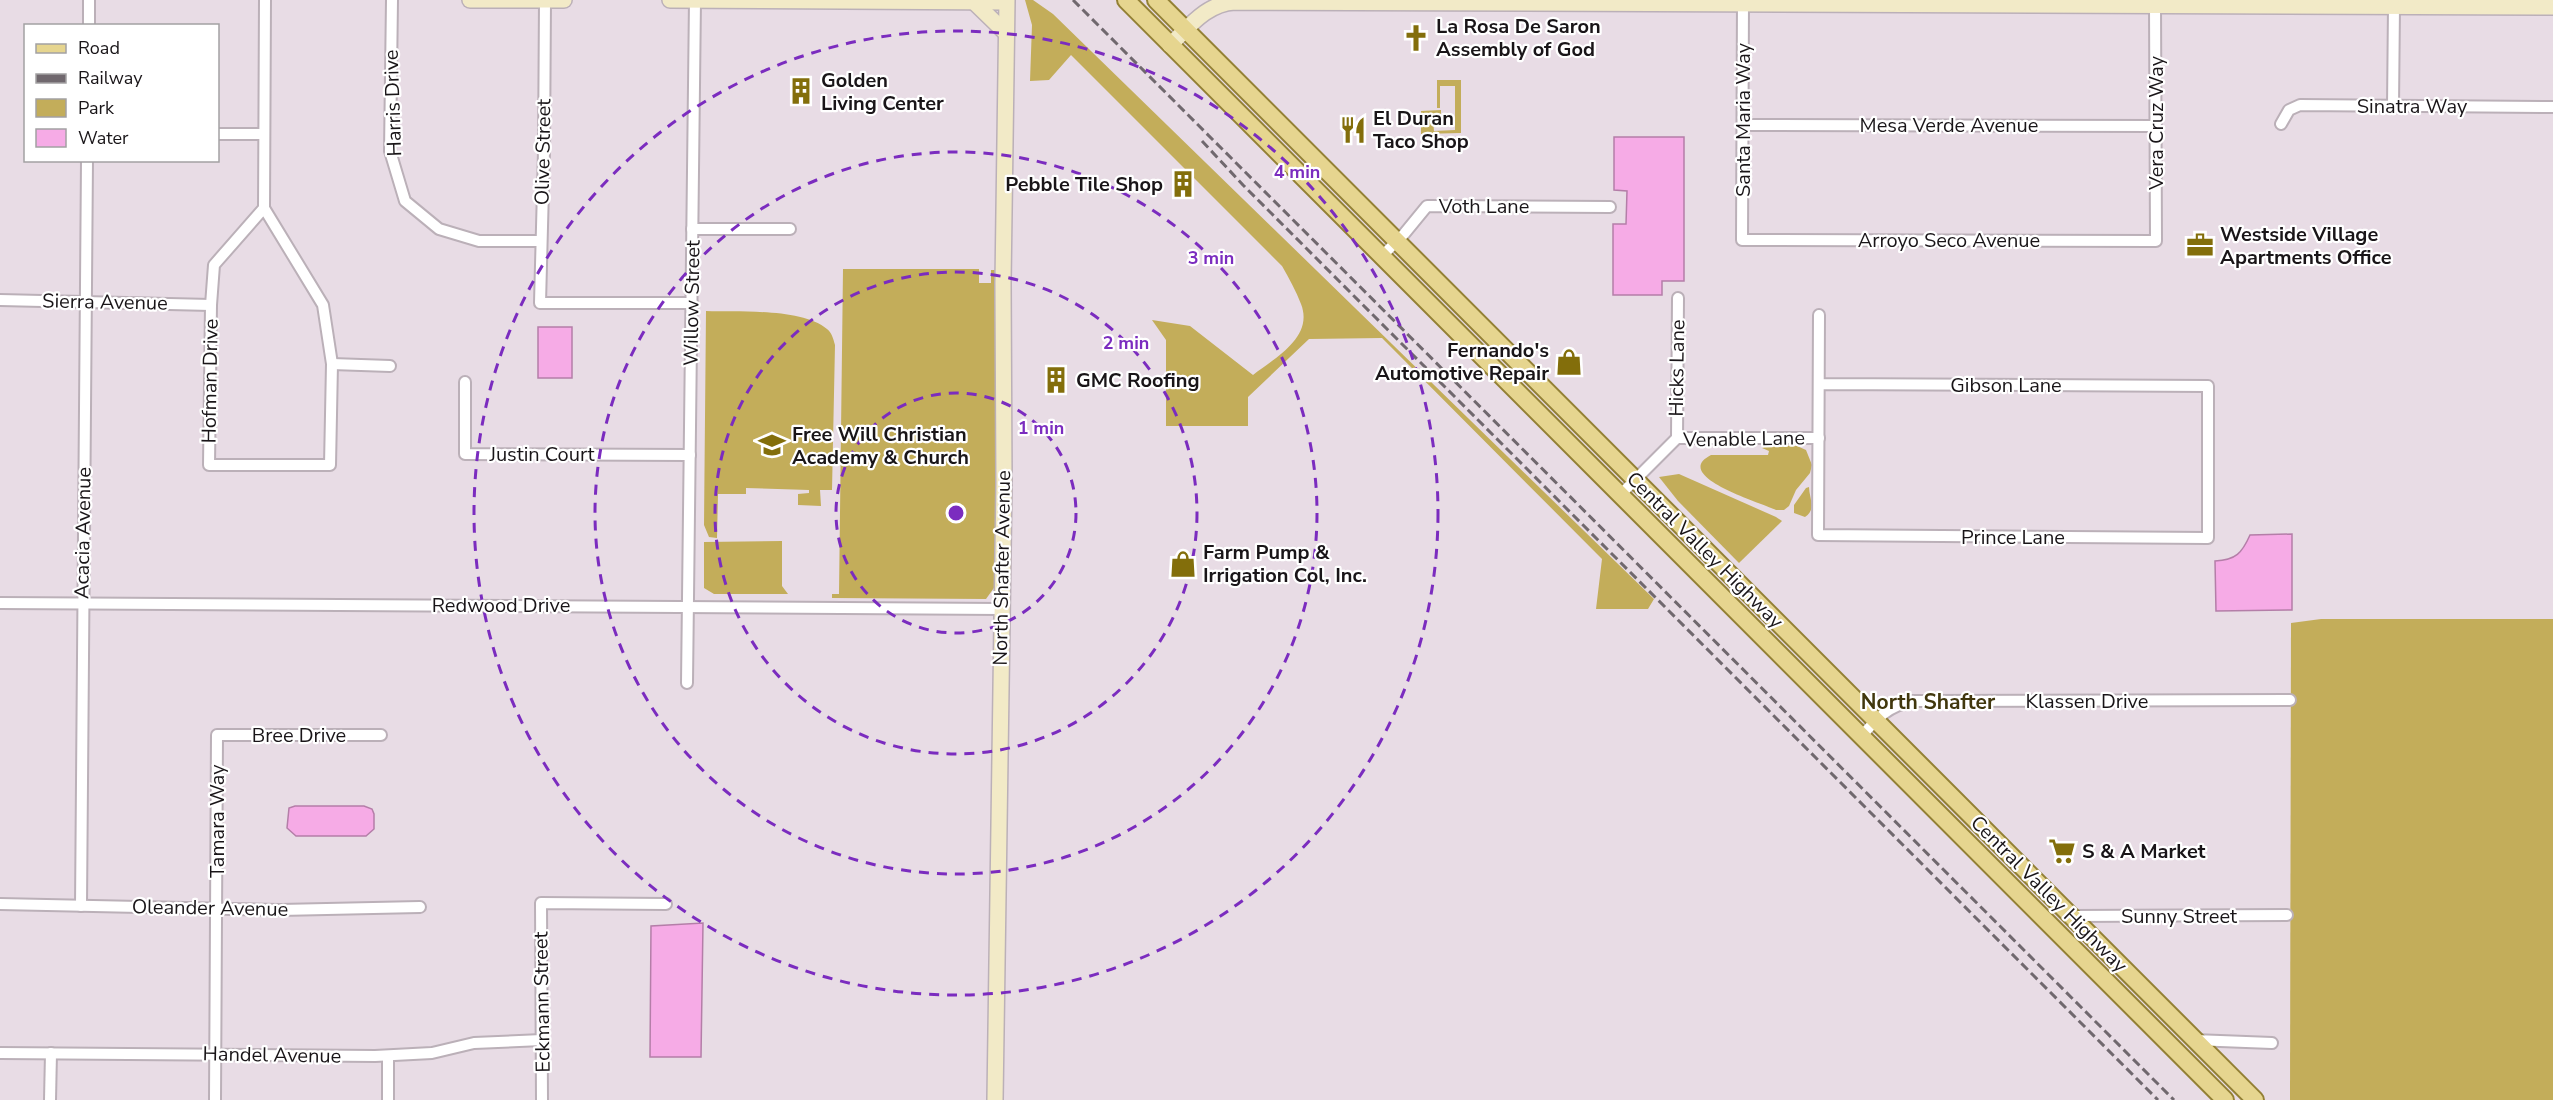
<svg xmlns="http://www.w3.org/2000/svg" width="2553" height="1100" viewBox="0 0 2553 1100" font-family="'Nunito Sans',sans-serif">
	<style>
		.green { fill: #c3ad5a }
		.water { fill: #f6abe6; stroke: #b47ea8; stroke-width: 1.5 }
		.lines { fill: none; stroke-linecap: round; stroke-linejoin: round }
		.street-casing { stroke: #bbb0b8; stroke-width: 14 }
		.secondary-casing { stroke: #bbb0b8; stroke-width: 18 }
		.primary-casing { stroke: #938035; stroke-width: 20 }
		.street { stroke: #fff; stroke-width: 10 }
		.secondary { stroke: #f2eac7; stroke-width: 15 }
		.primary { stroke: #e6d58f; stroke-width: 16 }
		.rail { stroke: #70686e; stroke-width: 3; stroke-dasharray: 9 4.5; stroke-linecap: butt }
		.ring { fill: none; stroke: #7b2cbf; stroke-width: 3; stroke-dasharray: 10 8 }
		.labels { text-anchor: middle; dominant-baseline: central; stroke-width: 4.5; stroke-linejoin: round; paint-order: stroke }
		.poi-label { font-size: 20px; font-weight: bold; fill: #191518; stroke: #fff; text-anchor: start }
		.street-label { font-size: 20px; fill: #191518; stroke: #fff }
		.neighbourhood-label { font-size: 21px; font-weight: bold; fill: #41370d; stroke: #fff }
		.centre { fill: #7b2cbf; stroke: #fff; stroke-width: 3 }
		.ring-label { font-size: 18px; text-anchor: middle; font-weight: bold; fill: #7b2cbf; stroke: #fff; stroke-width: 4.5; stroke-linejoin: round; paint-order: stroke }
	</style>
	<rect width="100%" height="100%" fill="#e8dce5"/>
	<g class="green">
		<path d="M1025,0h8l20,14 601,585 -6,10h-52l6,-50 -220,-221 -73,1 -61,58v29h-82v-86l-14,-20 38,6 63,49c22,-17 61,-38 48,-71 -5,-13 -12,-26 -19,-38l-211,-211 -22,25 -19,1 2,-56z"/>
		<polygon points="1437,80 1461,80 1461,133 1421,134 1421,111 1441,110 1441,120 1433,121 1434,131 1455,130 1455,86 1440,86 1440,108 1437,108"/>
		<polygon points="843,269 979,269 979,283 991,283 991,270 997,270 996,585 986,599 832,598 832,594 839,594"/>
		<path d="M706,311c31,1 97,-3 121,18 5,4 6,9 8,16l-3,145h-12l1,16 -23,-1v-11l11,-1v-3l-63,-2v6h-28l-1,44 -8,-1 -5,-12z"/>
		<path d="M1768,445l29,1 9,4 6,15 -2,8 -14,17 -7,16 -5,4h-8c-15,-7 -106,-34 -65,-55h57l1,-4 -7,-3z"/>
		<polygon points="1679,474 1776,517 1782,521 1739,563 1678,501 1659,477"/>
		<path d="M1809,487c0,11 8,22 -4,30l-11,-4v-8l12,-17z"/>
		<polygon points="782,541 782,586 788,594 714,594 704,588 704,542"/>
		<polygon points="2321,619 2553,619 2553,1100 2290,1100 2291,623"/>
	</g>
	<g class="water">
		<polygon points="1614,137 1684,137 1684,281 1662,281 1662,295 1613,295 1613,224 1626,224 1627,191 1614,190"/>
		<rect x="538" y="327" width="34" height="51"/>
		<path d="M2292,534v76l-76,1 -1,-50c21,-1 27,-8 35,-26z"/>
		<polygon points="295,806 364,806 372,809 374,814 374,829 366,836 296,836 287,828 289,808"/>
		<polygon points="703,923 701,1057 650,1057 651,926"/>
	</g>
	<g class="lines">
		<defs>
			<g id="street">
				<polyline points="392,0 390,151 405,201 439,229 479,241 541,241"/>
				<polyline points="1743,0 1742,240 2156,241 2155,5"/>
				<polyline points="545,1 544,151 540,303 692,303"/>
				<polyline points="89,26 89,0"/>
				<polyline points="2393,106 2394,6"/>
				<polyline points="2281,124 2289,110 2300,105 2553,107"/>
				<polyline points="1743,125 2156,126"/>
				<polyline points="218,134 264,134"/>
				<polyline points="264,208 323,305 332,364 330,465 209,465 211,305 214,265 264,208 265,0"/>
				<polyline points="692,229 790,229"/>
				<polyline points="1382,256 1404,234 1427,206 1610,207"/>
				<polyline points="0,300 211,305"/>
				<polyline points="1819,315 1818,535 2208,538 2208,386 1819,384"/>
				<polyline points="332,364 390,366"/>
				<polyline points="465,382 465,454 690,455"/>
				<polyline points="1677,438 1678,298"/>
				<polyline points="1620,495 1677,438 1819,438"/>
				<polyline points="0,603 1002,609"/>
				<polyline points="687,683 695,0"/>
				<path d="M1861,737c15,-18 28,-32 52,-36l377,-1"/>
				<polyline points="0,904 280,910 420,907"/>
				<polyline points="81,906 87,160"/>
				<polyline points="2072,916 2287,915"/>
				<polyline points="2194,1040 2272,1043"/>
				<polyline points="0,1053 375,1056 432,1053 474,1043 542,1040"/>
				<polyline points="50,1100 51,1053"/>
				<polyline points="215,1100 217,735 381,735"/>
				<polyline points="388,1100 388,1056"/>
				<polyline points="542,1100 541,903 666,904"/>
			</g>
			<g id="secondary">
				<polyline points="470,0 564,0"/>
				<polyline points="670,0 1006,2"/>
				<polyline points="973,1 1006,33"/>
				<path d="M1170,45c19,-18 37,-42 65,-43l1318,5"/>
				<polyline points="995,1100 1004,483 1003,283 1007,0"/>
			</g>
			<g id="primary">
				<polyline points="1126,0 2225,1100"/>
				<polyline points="1156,0 2255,1100"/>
			</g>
		</defs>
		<use href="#street" class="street-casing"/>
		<use href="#secondary" class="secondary-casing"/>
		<use href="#primary" class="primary-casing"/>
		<use href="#street" class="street"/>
		<use href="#secondary" class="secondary"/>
		<use href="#primary" class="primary"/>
		<g class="rail">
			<polyline points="1073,0 2174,1100"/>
			<polyline points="1202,141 1243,185 2158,1100"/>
		</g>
	</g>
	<g class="ring">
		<circle cx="956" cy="513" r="120"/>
		<circle cx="956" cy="513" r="241"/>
		<circle cx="956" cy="513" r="361"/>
		<circle cx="956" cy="513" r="482"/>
	</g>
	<defs>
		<symbol id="church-bare" viewBox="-9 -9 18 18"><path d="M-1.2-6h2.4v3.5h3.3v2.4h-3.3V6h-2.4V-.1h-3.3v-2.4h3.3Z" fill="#836e0b" stroke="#fff" stroke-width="2.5" paint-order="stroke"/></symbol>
		<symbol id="building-bare" viewBox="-9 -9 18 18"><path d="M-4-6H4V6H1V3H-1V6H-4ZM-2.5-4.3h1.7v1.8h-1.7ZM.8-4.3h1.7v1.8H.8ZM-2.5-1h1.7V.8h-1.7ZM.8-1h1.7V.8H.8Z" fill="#836e0b" stroke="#fff" stroke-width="2.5" paint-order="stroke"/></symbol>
		<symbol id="restaurant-bare" viewBox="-9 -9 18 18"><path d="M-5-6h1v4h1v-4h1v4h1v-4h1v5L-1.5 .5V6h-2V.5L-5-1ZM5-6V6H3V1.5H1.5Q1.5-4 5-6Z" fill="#836e0b" stroke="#fff" stroke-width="2.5" paint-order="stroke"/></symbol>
		<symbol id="office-bare" viewBox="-9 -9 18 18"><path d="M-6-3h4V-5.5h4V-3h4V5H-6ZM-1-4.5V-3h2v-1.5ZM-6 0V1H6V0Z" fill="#836e0b" stroke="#fff" stroke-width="2.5" paint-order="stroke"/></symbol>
		<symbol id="shop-bare" viewBox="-9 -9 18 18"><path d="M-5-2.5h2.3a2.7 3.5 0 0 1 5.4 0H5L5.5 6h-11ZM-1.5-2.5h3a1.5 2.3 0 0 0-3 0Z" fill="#836e0b" stroke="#fff" stroke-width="2.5" paint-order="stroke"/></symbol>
		<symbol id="school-bare" viewBox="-9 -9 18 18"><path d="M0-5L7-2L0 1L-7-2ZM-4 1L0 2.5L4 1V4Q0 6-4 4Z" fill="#836e0b" stroke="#fff" stroke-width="2.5" paint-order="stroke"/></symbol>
		<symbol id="supermarket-bare" viewBox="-9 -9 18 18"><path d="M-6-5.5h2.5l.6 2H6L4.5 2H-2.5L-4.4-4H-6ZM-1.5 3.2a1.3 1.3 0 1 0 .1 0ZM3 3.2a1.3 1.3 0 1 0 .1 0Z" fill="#836e0b" stroke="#fff" stroke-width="2.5" paint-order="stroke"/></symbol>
	</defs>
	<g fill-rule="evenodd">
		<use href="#church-bare" x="1397" y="19" width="38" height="38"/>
		<use href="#building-bare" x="782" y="72" width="38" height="38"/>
		<use href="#restaurant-bare" x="1334" y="111" width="38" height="38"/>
		<use href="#building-bare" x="1164" y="165" width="38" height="38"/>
		<use href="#office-bare" x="2181" y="226" width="38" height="38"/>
		<use href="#shop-bare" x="1550" y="343" width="38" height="38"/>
		<use href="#building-bare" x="1037" y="361" width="38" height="38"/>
		<use href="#school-bare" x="753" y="426" width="38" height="38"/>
		<use href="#shop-bare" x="1164" y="545" width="38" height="38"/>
		<use href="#supermarket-bare" x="2043" y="832" width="38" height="38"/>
	</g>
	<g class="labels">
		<g class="poi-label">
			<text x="1436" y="26">La Rosa De Saron<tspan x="1436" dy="23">Assembly of God</tspan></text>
			<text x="821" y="80">Golden<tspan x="821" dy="23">Living Center</tspan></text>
			<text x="1373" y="118">El Duran<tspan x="1373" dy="23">Taco Shop</tspan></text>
			<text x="1163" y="184" text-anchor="end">Pebble Tile Shop</text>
			<text x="2220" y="234">Westside Village<tspan x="2220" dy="23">Apartments Office</tspan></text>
			<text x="1549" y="350" text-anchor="end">Fernando's<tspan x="1549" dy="23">Automotive Repair</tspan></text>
			<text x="1076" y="380">GMC Roofing</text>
			<text x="792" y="434">Free Will Christian<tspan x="792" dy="23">Academy &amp; Church</tspan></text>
			<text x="1203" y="552">Farm Pump &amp;<tspan x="1203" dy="23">Irrigation Col, Inc.</tspan></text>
			<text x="2082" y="851">S &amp; A Market</text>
		</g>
		<g class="street-label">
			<text transform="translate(393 103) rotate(-92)">Harris Drive</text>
			<text x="2412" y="106">Sinatra Way</text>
			<text transform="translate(1743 120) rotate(-90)">Santa Maria Way</text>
			<text transform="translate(2156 123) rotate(-90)">Vera Cruz Way</text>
			<text x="1949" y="125">Mesa Verde Avenue</text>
			<text transform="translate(543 152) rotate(-89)">Olive Street</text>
			<text x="1484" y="206">Voth Lane</text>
			<text x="1949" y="240">Arroyo Seco Avenue</text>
			<text transform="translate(105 302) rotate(1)">Sierra Avenue</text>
			<text transform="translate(692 303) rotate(-89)">Willow Street</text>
			<text transform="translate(1677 368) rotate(-89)">Hicks Lane</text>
			<text transform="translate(210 381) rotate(-89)">Hofman Drive</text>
			<text x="2006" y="385">Gibson Lane</text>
			<text transform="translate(1744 439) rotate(-1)">Venable Lane</text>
			<text x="542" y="454">Justin Court</text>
			<text transform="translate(83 533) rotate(-89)">Acacia Avenue</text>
			<text x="2013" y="537">Prince Lane</text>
			<text transform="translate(1705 550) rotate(45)">Central Valley Highway</text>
			<text transform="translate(1002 568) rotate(-89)">North Shafter Avenue</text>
			<text x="501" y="605">Redwood Drive</text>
			<text x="2087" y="701">Klassen Drive</text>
			<text x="299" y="735">Bree Drive</text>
			<text transform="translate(217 821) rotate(-90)">Tamara Way</text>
			<text transform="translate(2049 894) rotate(45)">Central Valley Highway</text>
			<text transform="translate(210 908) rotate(1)">Oleander Avenue</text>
			<text x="2179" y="916">Sunny Street</text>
			<text transform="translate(542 1002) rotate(-91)">Eckmann Street</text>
			<text transform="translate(272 1055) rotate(1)">Handel Avenue</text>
		</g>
		<g class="neighbourhood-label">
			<text x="1928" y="702">North Shafter</text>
		</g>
	</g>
	<circle cx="956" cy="513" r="9" class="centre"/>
	<g class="ring-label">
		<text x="1297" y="178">4 min</text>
		<text x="1211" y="264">3 min</text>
		<text x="1126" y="349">2 min</text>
		<text x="1041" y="434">1 min</text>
	</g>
	<rect x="24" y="24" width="195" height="138" fill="#ffffff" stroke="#a3a1a3" stroke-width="1.5"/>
	<rect x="36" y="44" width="30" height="9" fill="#e6d58f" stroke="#a3a1a3" stroke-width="1.5"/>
	<text x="78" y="54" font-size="18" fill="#191518">Road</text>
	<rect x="36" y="74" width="30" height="9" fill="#70686e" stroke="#a3a1a3" stroke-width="1.5"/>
	<text x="78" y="84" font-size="18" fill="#191518">Railway</text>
	<rect x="36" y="99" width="30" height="18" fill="#c3ad5a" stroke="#a3a1a3" stroke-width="1.5"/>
	<text x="78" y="114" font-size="18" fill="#191518">Park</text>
	<rect x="36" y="129" width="30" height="18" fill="#f6abe6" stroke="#a3a1a3" stroke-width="1.5"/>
	<text x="78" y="144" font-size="18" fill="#191518">Water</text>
</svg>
